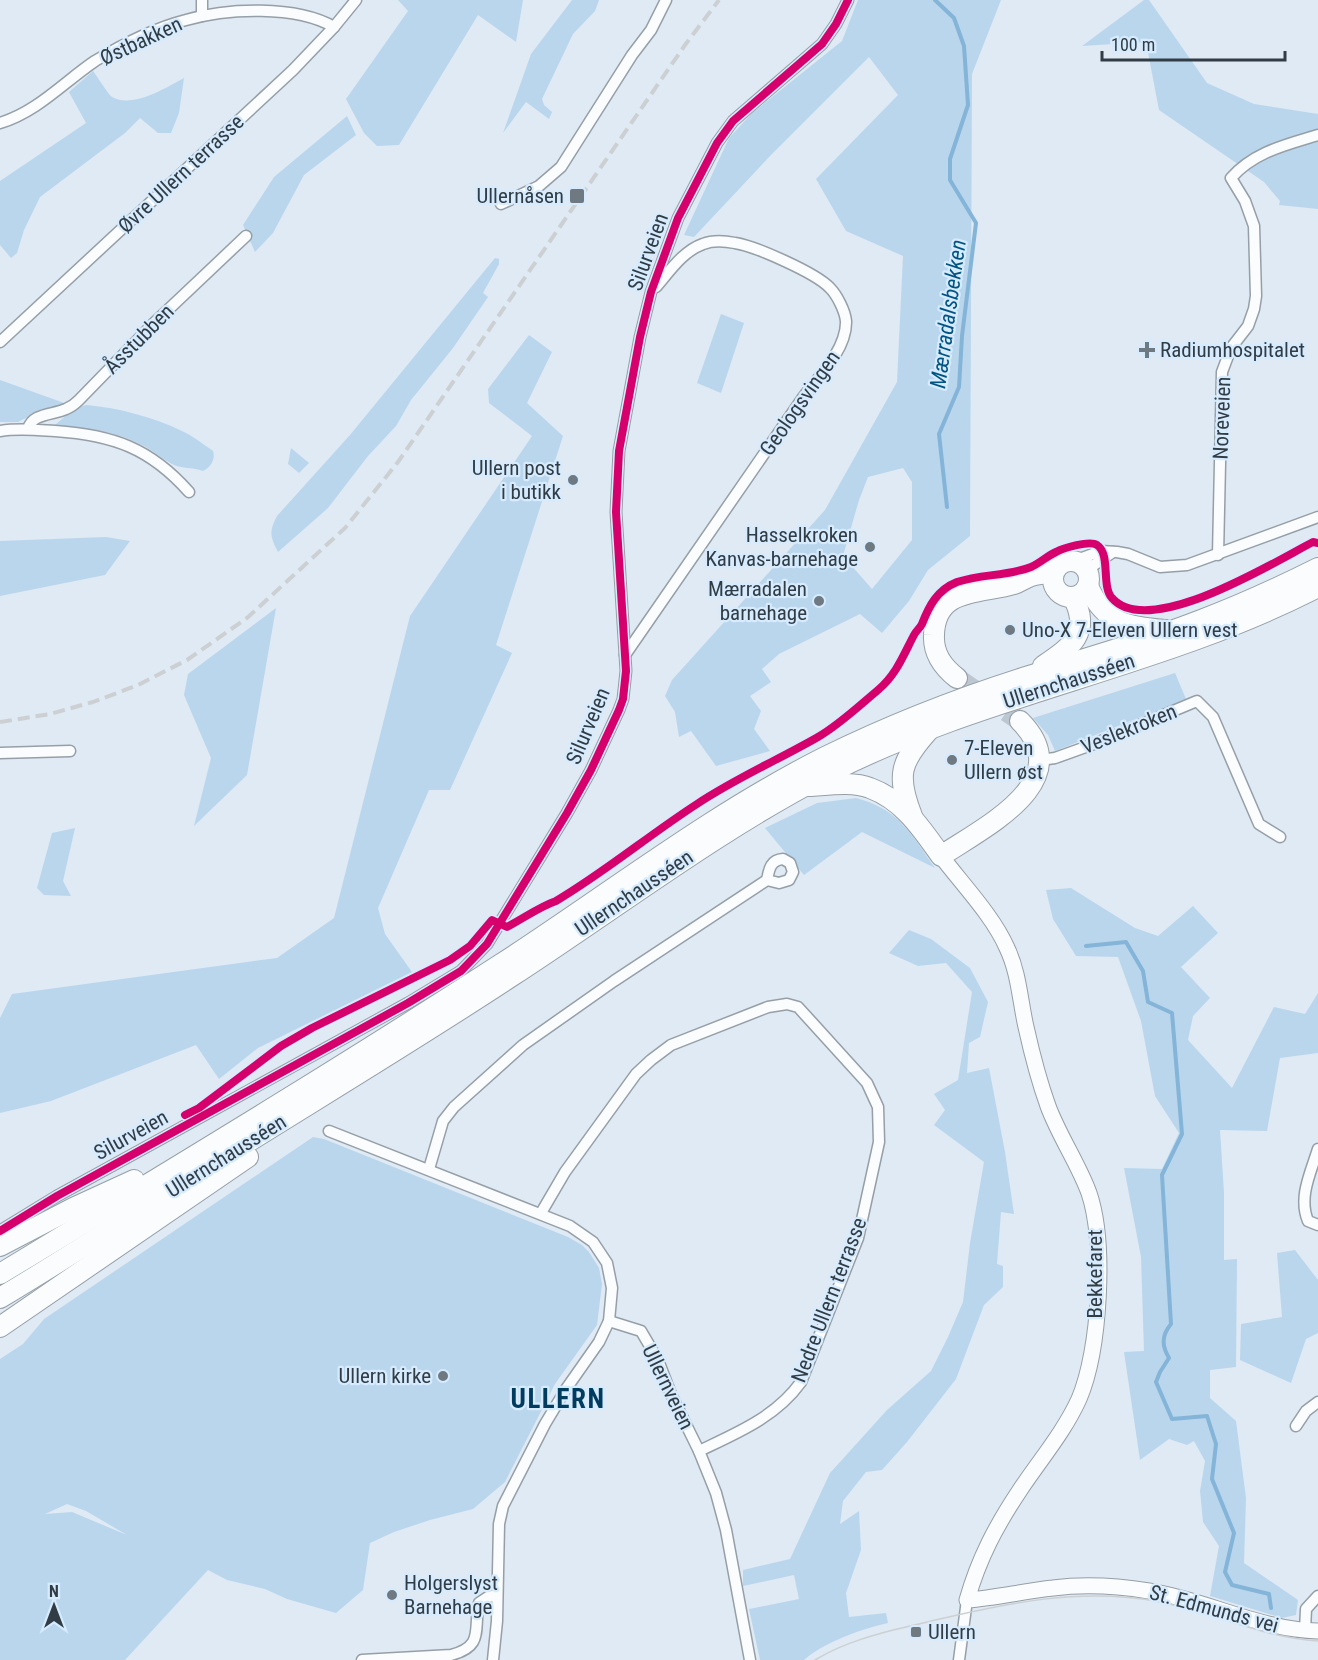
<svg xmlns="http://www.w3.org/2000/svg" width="1318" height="1660" viewBox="0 0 1318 1660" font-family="'Roboto Condensed',sans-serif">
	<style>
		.green { fill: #bad6ed; fill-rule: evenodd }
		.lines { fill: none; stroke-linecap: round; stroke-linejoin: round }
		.stream { stroke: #84b4d8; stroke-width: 4 }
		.highway-tunnel { stroke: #bcc7d1; stroke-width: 20; stroke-dasharray: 20 10; stroke-linecap: butt }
		.street-casing { stroke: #969fa7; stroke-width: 13 }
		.secondary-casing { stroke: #969fa7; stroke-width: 17 }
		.highway-casing { stroke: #969fa7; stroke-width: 22 }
		.street { stroke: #fafcfd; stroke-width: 10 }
		.secondary { stroke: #fafcfd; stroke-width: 15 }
		.highway { stroke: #fafcfd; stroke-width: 20 }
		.tram { stroke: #ccd0d2; stroke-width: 1.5 }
		.rail { stroke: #ccd0d2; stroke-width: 4; stroke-dasharray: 12 6; stroke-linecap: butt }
		.cycleway-casing { stroke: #d6ebfd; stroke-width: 11 }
		.cycleway { stroke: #d6006c; stroke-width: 8 }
		.poi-dot { fill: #6e7982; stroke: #d6ebfd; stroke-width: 2 }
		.labels { text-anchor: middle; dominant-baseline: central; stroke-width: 4.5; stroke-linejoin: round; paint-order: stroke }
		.street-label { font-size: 21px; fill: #313c44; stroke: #d6ebfd }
		.poi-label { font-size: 21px; fill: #313c44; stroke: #d6ebfd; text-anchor: end }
		.water-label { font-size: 22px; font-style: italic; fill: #005481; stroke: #d6ebfd }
		.district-label { font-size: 27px; font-weight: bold; letter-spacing: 1.5px; fill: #013b5d; stroke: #d6ebfd }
	</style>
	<rect width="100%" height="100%" fill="#dfeaf4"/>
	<g class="green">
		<polygon points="398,0 523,0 516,42 478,15 399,145 377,146 364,133 346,99 408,11"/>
		<polygon points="572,0 599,0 595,11 573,34 542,99 544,105 552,112 549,119 526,102 503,133 531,54"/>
		<path d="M858,0h143l-29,74 -2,462 -42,34 -19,31 -27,32 -22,-19 -81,40 -17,15 9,13 -21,14 11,15 -7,18 16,22 -54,15 -25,-35 -12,6 -4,-25 -10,-16 7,-16 153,-170 72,-128 6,-126 -57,-25 -30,-52 82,-84 -29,-38 -98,98 -77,82 -10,-2 45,-97 23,-25 90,-72zM903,468l9,14v58l-40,49 -29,-33 16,-56 9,-23z"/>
		<polygon points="1144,0 1149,0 1207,83 1254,104 1318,114 1318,209 1279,205 1280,201 1264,182 1159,110 1146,42 1082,46"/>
		<path d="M93,71c4,5 15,23 19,26 21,12 55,-10 72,-19l-5,35 -8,20h-13l-18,-15 -15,15 -85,64 -16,33 -7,23 -6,5 -11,-13v-64l86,-58 -17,-31z"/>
		<polygon points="347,116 356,135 304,175 273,233 255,252 243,225 274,177"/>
		<path d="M495,258l4,1v5l-16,29 5,4 -35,51 -42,52 -15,26 -28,30 -40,52 -50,44c-8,-15 -9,-21 -1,-36l73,-81z"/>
		<polygon points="721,314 744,323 721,393 697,383"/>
		<polygon points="529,335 552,352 527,403 563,436 496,645 512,653 450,790 429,790 378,908 385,934 412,972 258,1048 219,1079 196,1045 51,1101 0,1113 0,1018 12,994 277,958 334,918 410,616 532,436 489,403 488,389"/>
		<polygon points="0,380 67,404 44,409 18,422 0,422"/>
		<path d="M87,405c31,3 67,12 95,26 11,5 21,13 31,20 3,8 -3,17 -10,20 -10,-4 -22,-2 -31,-7 -10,-5 -18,-13 -28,-18 -28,-15 -58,-18 -89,-21l21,-18z"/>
		<polygon points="291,448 309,463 299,473 288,464"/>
		<polygon points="106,537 130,541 105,575 0,596 0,541"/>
		<polygon points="276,608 247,775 194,826 211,758 184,695 188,674"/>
		<polygon points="1175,673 1186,699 1055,751 1048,735 1033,718"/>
		<path d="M856,798c43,11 55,36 79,70l-73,-36 -58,43 -39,-47 52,-25z"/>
		<polygon points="75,828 63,881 71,896 44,895 37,888 52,833"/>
		<polygon points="1071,888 1135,928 1158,936 1193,906 1218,933 1181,967 1210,998 1193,1016 1188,1040 1232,1088 1274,1007 1305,1014 1318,993 1318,1053 1280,1058 1267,1131 1220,1130 1224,1193 1224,1260 1237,1259 1236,1367 1210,1370 1210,1398 1236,1421 1246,1498 1244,1563 1298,1600 1296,1615 1282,1618 1210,1596 1219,1546 1203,1522 1200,1491 1205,1461 1194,1441 1187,1445 1169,1439 1140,1460 1124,1352 1144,1351 1141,1257 1124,1168 1162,1169 1179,1133 1155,1096 1141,1021 1118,957 1076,956 1053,919 1046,890"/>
		<path d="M909,930l22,9 39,29 18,34 -8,35 -11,6 -2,30 22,-5 16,84 9,62 -13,-2 -4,52 6,2v21l-19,18 -28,74 -49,63 -25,28 -16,2 -23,29 -3,23 19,-13 2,39 -15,43 3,24 37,-4 2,10c-26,6 -64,19 -84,37h-44l-11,-51 50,-10 -5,-24 -51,11v-16l47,-11 40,-86 57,-63 44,-39 17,-34 15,-35 7,-59 14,-81 -50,-37 11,-15 -11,-16 24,-14 14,-88 -26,-29 -28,3 -29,-13z"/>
		<path d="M313,1137l11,2 244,98 14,8 7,7 10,16 3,16 -5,41 -42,59 -50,98 -32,27 -43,11 -36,12 -24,11 -7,47 -27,23 -49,-14 -22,-10 -38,-9 -19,-10 -83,90h-125v-301l23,-15 21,-25zM67,1504l19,7 41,24 -55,-23 -27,2z"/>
		<polygon points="1295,1250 1318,1280 1318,1333 1306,1339 1291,1383 1240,1360 1241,1324 1282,1317 1277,1253"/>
	</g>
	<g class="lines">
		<g class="stream">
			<polyline points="935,0 954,18 964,46 968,105 950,159 950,180 976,223 962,336 959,387 939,434 947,507"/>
			<path d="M1086,946l40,-4 17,29 5,31 24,11 10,121 -20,41 9,149c-10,12 -9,22 -2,34l-9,14 -4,10 16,37 35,-3 9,28 -4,35 22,54 -9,39 7,13 37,9 2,14"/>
		</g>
		<polyline class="highway-tunnel" points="957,678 1020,721"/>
		<defs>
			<g id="street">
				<polyline points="202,0 202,16"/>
				<path d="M0,123c37,-11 64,-41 95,-62 28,-17 60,-33 91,-41 41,-12 110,-15 148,7"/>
				<polyline points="501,204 539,186 561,167 632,55 651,30 666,0"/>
				<polyline points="0,342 293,70 334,27 356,0"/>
				<path d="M28,429c4,-16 25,-14 38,-20 5,-2 9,-5 13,-9l74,-76 93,-88"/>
				<path d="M0,431c18,-3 37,-1 55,0 58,4 95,17 134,61"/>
				<path d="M1218,555l4,-183 9,-24 17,-22 6,-17 2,-13 -2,-70 -9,-25 -14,-23c23,-26 54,-33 87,-43"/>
				<polyline points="1074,561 1101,551 1117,552 1128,554 1160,567 1187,565 1318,517"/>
				<polyline points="1088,572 1094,565 1113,552"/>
				<path d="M625,655l179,-259c16,-20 43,-48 42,-75 -1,-10 -9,-26 -16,-33 -14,-15 -75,-42 -95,-45 -10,-2 -22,-3 -32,1 -20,7 -34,28 -47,43"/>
				<polyline points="0,753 70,751"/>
				<polyline points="1040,760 1055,758 1094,744 1197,701 1213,717 1259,824 1280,837"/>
				<polyline points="329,1131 570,1226 593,1242 607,1263 612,1288 609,1321 599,1342 566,1389 545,1424 503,1506 499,1524 497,1621 493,1660"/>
				<path d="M1318,1149c-7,23 -20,48 -10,72l10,4"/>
				<path d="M429,1169l14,-48 11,-14 69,-62 91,-64 153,-101c2,-10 3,-20 16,-21l7,4 3,9 -4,8 -10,3 -12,-3"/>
				<path d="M541,1213l24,-41 71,-98 15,-14 20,-15 97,-38 19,-3 11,3 69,76 11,24 1,35 -21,96 -57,144c-25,35 -64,51 -102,69"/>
				<polyline points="0,1231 57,1196 408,1003 461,971 487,944 567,813 591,770 619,710 623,699 626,671 616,512 619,451 640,337 651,292 678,218 717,143 733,121 822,44 836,24 848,0"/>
				<polyline points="609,1321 641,1331 658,1360 671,1394 699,1451 716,1493 726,1530 750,1660"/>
				<polyline points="1296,1426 1306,1411 1318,1402"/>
				<polyline points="1305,1631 1306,1609 1318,1596"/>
				<path d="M362,1660l89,-5c34,-9 22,-26 28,-52l9,-6 9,-2"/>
				<polyline points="959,1660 967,1600"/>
			</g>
			<path id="secondary" d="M941,856c22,29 52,60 66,92 12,25 13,53 19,79 6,27 13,54 22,79 11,30 30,57 41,87 17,50 11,157 -10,206 -15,33 -39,61 -59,91 -24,36 -41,68 -53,110 29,-2 57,-9 86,-12 31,-4 65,-2 96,3 57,9 111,39 169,40"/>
			<g id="highway">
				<circle cx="1071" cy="579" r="18"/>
				<path d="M1088,586c16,37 39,41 77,44"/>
				<path d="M1043,666c28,-19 49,-33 30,-69"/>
				<path d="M957,678c-14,-11 -24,-24 -23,-43 1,-48 47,-41 80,-51 6,-2 11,-6 17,-8 8,-2 16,-3 23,-4"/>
				<path d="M809,786c19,-1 43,-5 61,2 33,12 52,41 71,68 43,-29 139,-75 79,-135"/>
				<path d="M912,816c-16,-41 -12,-54 17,-86"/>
				<polyline points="0,1246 73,1208 134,1180"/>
				<path d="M0,1274c168,-102 336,-203 501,-310 108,-70 209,-149 324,-207 65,-32 134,-59 204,-81 57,-18 116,-34 172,-56 40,-15 79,-33 117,-52"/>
				<path d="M0,1298c82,-49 162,-102 243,-153 90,-56 181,-111 269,-169 106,-69 206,-146 319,-204 156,-79 332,-105 487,-185"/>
				<polyline points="0,1327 248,1157"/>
			</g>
		</defs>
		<use href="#street" class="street-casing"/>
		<use href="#secondary" class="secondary-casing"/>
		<use href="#highway" class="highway-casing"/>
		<use href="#street" class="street"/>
		<use href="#secondary" class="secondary"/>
		<use href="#highway" class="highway"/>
		<path class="tram" d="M815,1660c36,-22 76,-29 116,-39 76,-18 150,-34 229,-19 53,10 103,36 158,39"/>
		<polyline class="rail" points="0,722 50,714 93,702 138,685 187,660 247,618 345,528 398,462 685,45 719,0"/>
		<defs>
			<g id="cycleway">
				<path d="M185,1115l14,-7 82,-62 31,-18 138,-68 20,-14 22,-26 15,7c17,-9 32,-20 49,-26 49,-29 93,-66 141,-97 39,-26 81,-44 121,-67 21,-12 41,-31 60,-47 18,-15 25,-34 36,-55 2,-4 6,-7 8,-11 7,-18 15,-34 35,-42 24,-8 51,-6 74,-15 9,-4 16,-11 25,-15 7,-4 34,-12 41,-7 14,9 4,41 15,53 37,42 162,-36 201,-56l5,1"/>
				<polyline points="0,1231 57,1196 408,1003 461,971 487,944 567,813 591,770 619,710 623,699 626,671 616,512 619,451 640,337 651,292 678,218 717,143 733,121 822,44 836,24 848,0"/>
			</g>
		</defs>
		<use href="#cycleway" class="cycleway-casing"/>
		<use href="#cycleway" class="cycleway"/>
	</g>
	<g class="poi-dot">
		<rect x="569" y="188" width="16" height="16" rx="3"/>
		<path d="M1144 341h6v6h6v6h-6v6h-6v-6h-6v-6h6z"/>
		<circle cx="573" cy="480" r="6"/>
		<circle cx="870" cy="547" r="6"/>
		<circle cx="819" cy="601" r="6"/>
		<circle cx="1010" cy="630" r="6"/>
		<circle cx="952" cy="760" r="6"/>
		<circle cx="443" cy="1376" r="6"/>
		<circle cx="392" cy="1595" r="6"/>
		<rect x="910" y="1626" width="12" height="12" rx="3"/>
	</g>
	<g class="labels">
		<g class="street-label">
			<text transform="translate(141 41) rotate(-25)">Østbakken</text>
			<text transform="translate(181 174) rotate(-43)">Øvre Ullern terrasse</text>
			<text transform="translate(648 252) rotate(-70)">Silurveien</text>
			<text transform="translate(139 339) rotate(-45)">Åsstubben</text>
			<text transform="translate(800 403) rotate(-55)">Geologsvingen</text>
			<text transform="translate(1222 418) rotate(-88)">Noreveien</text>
			<text transform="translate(1069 681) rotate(-18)">Ullernchausséen</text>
			<text transform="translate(588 726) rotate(-67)">Silurveien</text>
			<text transform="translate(1129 729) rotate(-22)">Veslekroken</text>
			<text transform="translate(634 893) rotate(-34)">Ullernchausséen</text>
			<text transform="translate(131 1135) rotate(-29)">Silurveien</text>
			<text transform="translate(226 1156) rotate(-32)">Ullernchausséen</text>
			<text transform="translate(1095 1274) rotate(-90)">Bekkefaret</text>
			<text transform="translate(829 1300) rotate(-69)">Nedre Ullern terrasse</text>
			<text transform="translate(668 1387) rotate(64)">Ullernveien</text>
			<text transform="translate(1214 1609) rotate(15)">St. Edmunds vei</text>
		</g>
		<g class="poi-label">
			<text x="564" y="196">Ullernåsen</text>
			<text x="1160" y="350" text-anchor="start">Radiumhospitalet</text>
			<text x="561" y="468">Ullern post<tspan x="561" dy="24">i butikk</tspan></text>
			<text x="858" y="535">Hasselkroken<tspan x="858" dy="24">Kanvas-barnehage</tspan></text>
			<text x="807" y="589">Mærradalen<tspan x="807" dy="24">barnehage</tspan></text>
			<text x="1022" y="630" text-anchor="start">Uno-X 7-Eleven Ullern vest</text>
			<text x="964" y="748" text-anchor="start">7-Eleven<tspan x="964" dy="24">Ullern øst</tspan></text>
			<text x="431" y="1376">Ullern kirke</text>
			<text x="404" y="1583" text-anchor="start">Holgerslyst<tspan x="404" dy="24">Barnehage</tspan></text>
			<text x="928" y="1632" text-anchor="start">Ullern</text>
		</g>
		<g class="water-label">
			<text transform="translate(948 314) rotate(-82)">Mærradalsbekken</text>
		</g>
		<g class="district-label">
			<text x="558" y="1399">ULLERN</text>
		</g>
	</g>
	<g transform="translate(54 1606)" stroke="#d6ebfd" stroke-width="4.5" paint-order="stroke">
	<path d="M0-4.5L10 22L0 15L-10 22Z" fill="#313c44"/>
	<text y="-9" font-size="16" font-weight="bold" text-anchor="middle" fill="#313c44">N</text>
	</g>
	<path d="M1102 51v9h183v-9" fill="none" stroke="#313c44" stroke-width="3"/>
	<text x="1111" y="51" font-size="18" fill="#313c44" stroke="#d6ebfd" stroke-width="4.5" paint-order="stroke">100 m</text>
</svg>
